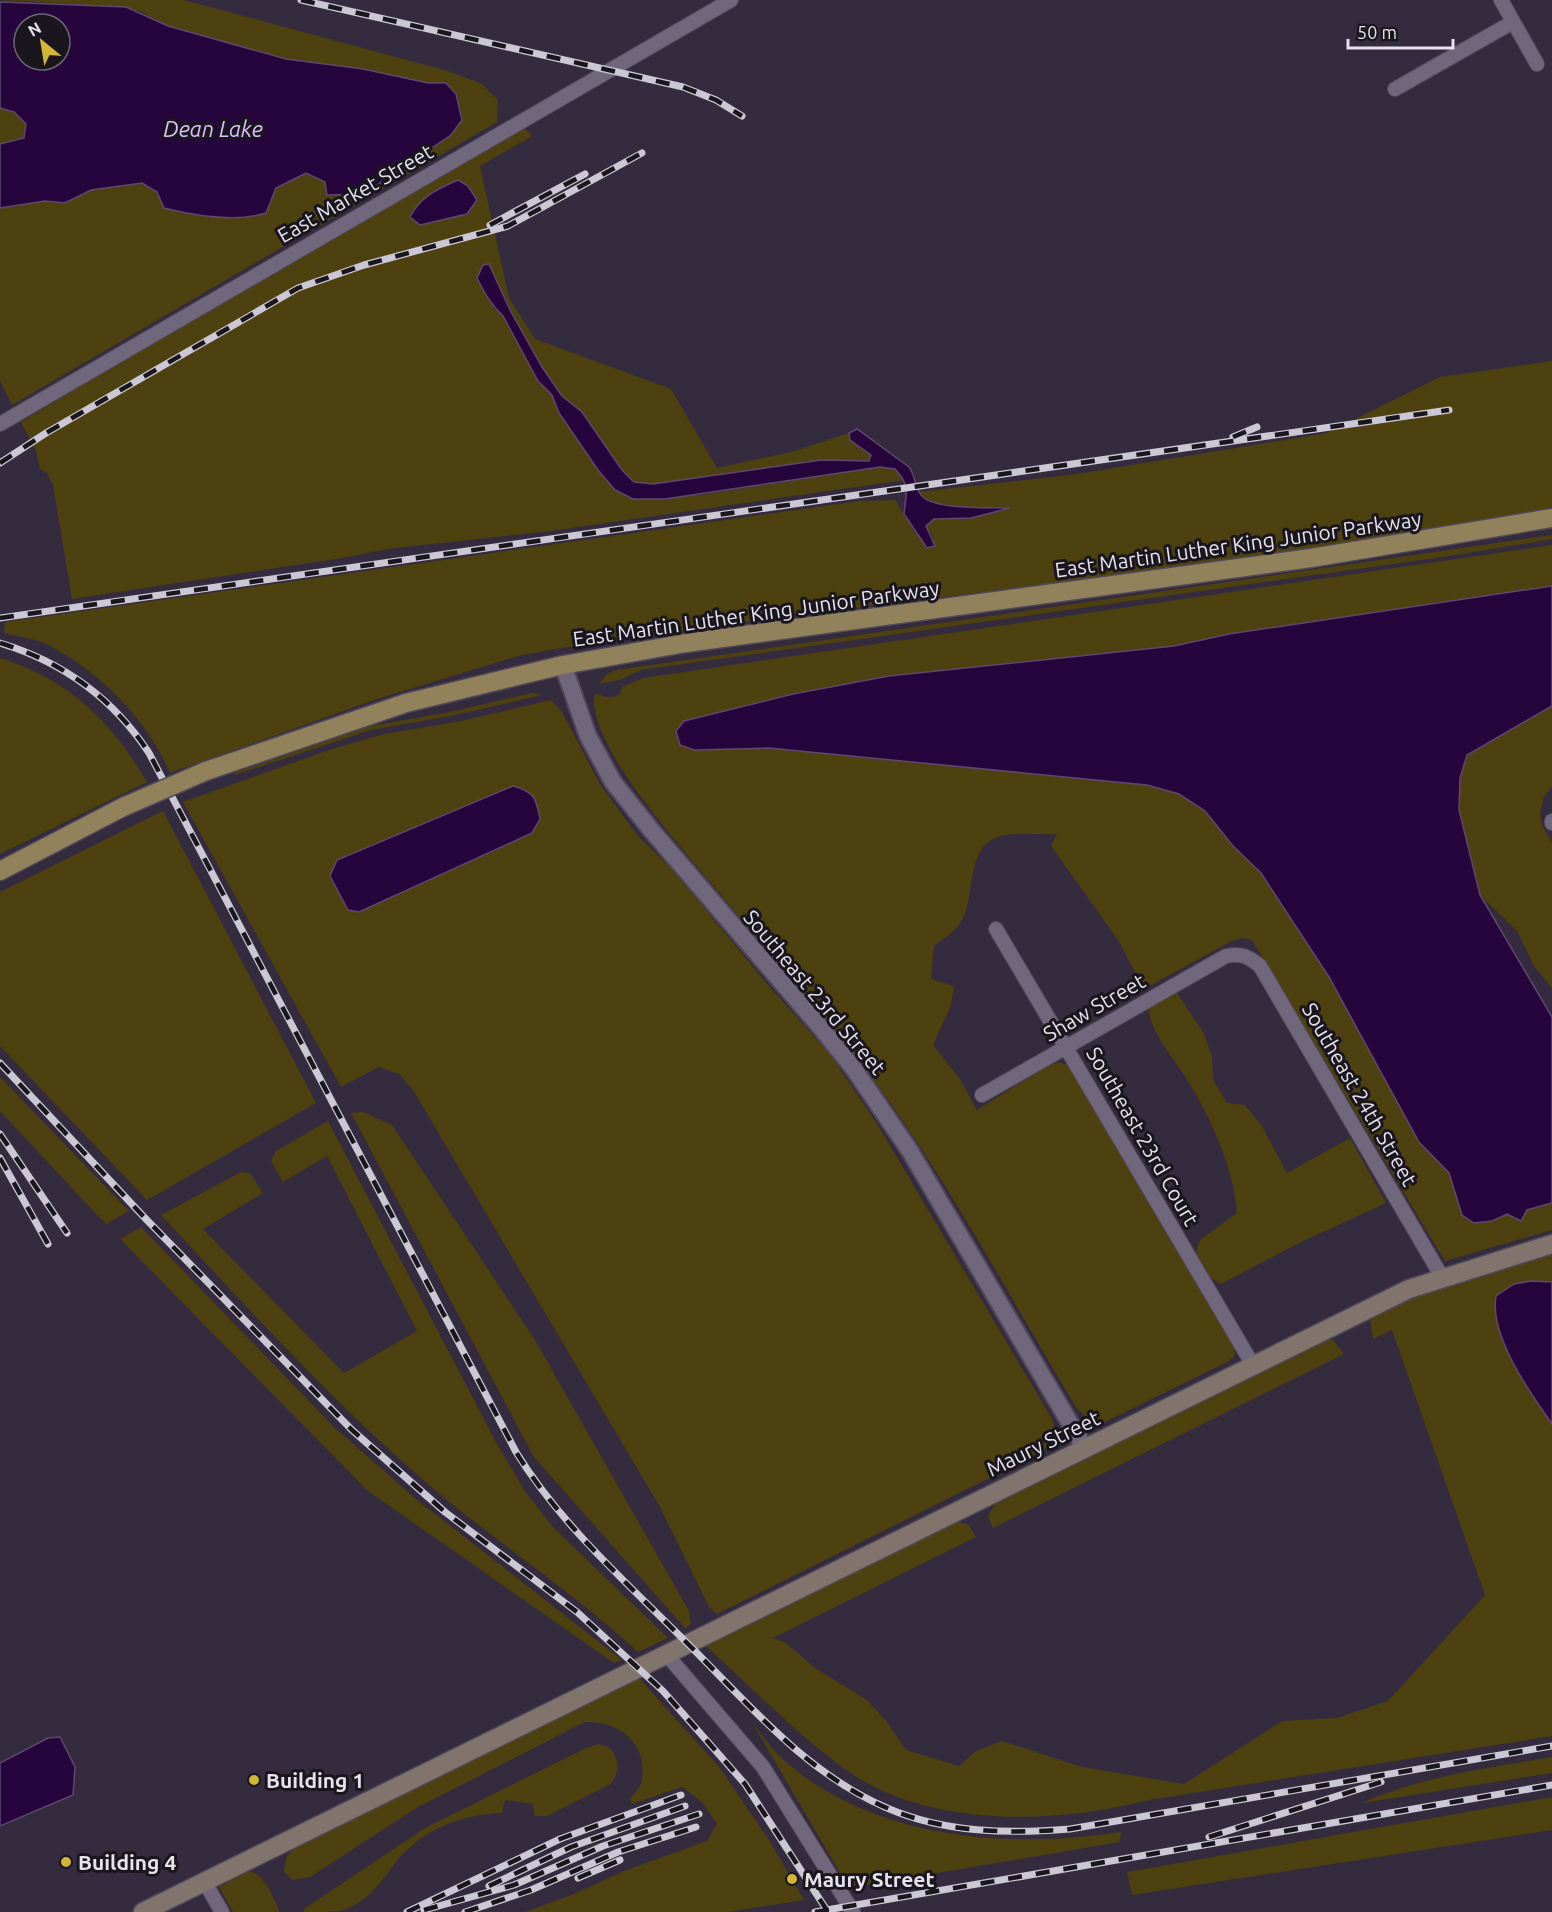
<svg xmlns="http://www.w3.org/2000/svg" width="1552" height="1912" viewBox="0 0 1552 1912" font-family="Ubuntu,sans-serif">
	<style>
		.green { fill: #4d4110 }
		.water { fill: #25053c; stroke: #5f4771; stroke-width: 1.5; fill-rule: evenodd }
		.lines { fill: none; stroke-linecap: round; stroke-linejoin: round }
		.minor-casing { stroke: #514959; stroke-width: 16 }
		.tertiary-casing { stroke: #514959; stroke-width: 20 }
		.secondary-casing { stroke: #514959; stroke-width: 21 }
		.primary-casing { stroke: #514959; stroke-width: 21 }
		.minor { stroke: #71677d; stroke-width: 14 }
		.tertiary { stroke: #71677d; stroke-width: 16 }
		.secondary { stroke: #81746c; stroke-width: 18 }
		.primary { stroke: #91825c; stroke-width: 18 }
		.rail-casing { stroke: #ccc7d4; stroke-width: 7 }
		.rail { stroke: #1a161e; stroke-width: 4.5; stroke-dasharray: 14; stroke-linecap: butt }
		.primary-bridge-casing { stroke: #514959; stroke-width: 21; stroke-linecap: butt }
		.primary-bridge { stroke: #91825c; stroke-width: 18 }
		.poi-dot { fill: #d3b635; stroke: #1a161e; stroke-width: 2 }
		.labels { text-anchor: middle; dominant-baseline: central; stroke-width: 6; stroke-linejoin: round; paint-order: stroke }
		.street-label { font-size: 21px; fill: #e7e2ee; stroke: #1a161e }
		.poi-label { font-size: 21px; font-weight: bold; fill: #e7e2ee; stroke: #1a161e; text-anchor: start }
		.water-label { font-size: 22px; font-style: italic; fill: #dec0ff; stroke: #1a161e }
	</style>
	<rect width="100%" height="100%" fill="#342b3e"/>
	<g class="green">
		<path d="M0,0h184l264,71 34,13 16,16 -1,22 -485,283 -12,-24v-173l45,-7 20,2 26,-13 51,-7 15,9 7,16c32,8 71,15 102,5l10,-25 30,-15 19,9 38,12 88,-59 11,-16 -16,-36h-18l-65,-14 -77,-10 -118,-33 -28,-15 -33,-5z"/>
		<polygon points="0,108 14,112 26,124 24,138 0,144"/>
		<polygon points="524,127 532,136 480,166 509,298 535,339 671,389 717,468 795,451 849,433 850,440 871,455 869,461 821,460 653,484 634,482 621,470 582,412 562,396 542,367 510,310 489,265 494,309 503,316 538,381 552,395 598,470 615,490 633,499 701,495 880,467 895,469 905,480 551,531 387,549 349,557 72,599 53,485 47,473 40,469 36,451 21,422 295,258"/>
		<path d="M1552,361v146c-97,24 -196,35 -294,49 -234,34 -469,56 -703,93l-37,7 -144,44 -204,73c-22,-52 -68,-99 -118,-126 -13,-8 -33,-10 -48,-14l1,-11 855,-121 35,-1 20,33 19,6 -8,-13 8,-7 37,-1 36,-10c-25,-1 -71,5 -88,-16l158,-18 250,-41 113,-56z"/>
		<polygon points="1552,535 1552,539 1450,556 641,670 620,680 599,684 608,673 616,670"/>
		<path d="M1552,545v41l-323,48 -55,12 -285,30 -96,18 -109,27 -8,10 18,19 75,-2 378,37 32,9 26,17 28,35 28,27 68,104 90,165 30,31 13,42 30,6 15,-7 45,-11v27l-107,31 -193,-321 -10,-2 -10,3 -88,48 -26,-49 -67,-94 6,-12c-18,1 -40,-2 -57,2 -37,11 -22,63 -41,89 -6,8 -17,14 -25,21l-3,33 23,7 -3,19 -18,40 27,34 17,31 67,-42 14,-6 12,4 165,282 -1,9 -5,4 -124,61 -15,-1 -14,-14c-61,-101 -119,-210 -187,-306 -55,-77 -118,-146 -178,-218 -31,-37 -127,-143 -116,-190 10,4 16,6 25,1l2,-7 21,-9z"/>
		<path d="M0,658c68,21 111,63 147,124l-147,72z"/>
		<polygon points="532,693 542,695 451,716 371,730 235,775 234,773 370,726 450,712"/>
		<polygon points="551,700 562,712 600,784 638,836 670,867 769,986 830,1054 879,1127 1052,1419 1056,1432 1053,1444 1041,1452 717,1614 709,1607 660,1507 413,1090 399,1074 379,1067 341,1087 183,802 329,750 384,734 461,721"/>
		<polygon points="1552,706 1552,786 1544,797 1540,813 1542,826 1552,842 1552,988 1534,966 1517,931 1480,895 1459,810 1460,778 1466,755"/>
		<polygon points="163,811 316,1103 147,1200 0,1046 0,892"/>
		<path d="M1177,993l26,39 9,24 1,24 14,23 18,2 17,21 25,47 63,-35 36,65 -89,41 -76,40 -10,-6 -15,-26 4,-12 37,-27c-3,-43 -24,-90 -46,-127 -15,-27 -37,-46 -43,-77z"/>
		<polygon points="0,1077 129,1211 106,1224 97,1215 0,1111"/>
		<polygon points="363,1112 392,1125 535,1340 689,1611 691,1624 685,1628 534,1457 351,1113"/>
		<path d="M328,1121l169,323 28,47 27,35 116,112 -30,14c-66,-61 -141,-109 -209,-167 -97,-83 -181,-177 -268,-270l80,-43 9,1 13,20 -60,36 141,144 73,-42 -90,-175 -44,26 -12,-21 5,-10z"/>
		<polygon points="141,1227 335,1428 417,1500 622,1660 614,1663 368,1491 120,1239"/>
		<path d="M1552,1255v27l-39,78 16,31 23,33v312l-403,64c-94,24 -222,29 -304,-31 -50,-36 -94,-82 -140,-124l250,-123 13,2 8,13 -203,101 13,5 29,25 52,32 20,22 19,28 53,16 17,-15 26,-10 80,26 102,17 98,-63 55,-3 51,-17 97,-106 -93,-265 -19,9 -3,-20 52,-25z"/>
		<polygon points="1328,1338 1333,1340 1344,1354 993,1528 988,1516 996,1502"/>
		<path d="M639,1678l81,90 49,72 35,60 -76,12h-203l49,-18 50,-23 83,-30 10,-17 -15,-22 -20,-15 -50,17 -2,-5c4,-6 12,-13 12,-20 6,-36 -24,-59 -57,-57l-167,85 -108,70 -17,3 -9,-8 2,-14 10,-12z"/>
		<path d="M753,1724c10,12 20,27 33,38 90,78 223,87 335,70l-1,10 -271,46z"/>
		<path d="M599,1744l11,4c10,13 10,22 1,36l-64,32h-13l-1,-12 -28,-4 -3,13c-41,2 -80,16 -106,49 -15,20 -29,41 -55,49 -10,1 -25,1 -37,1v-3l121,-81 161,-80z"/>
		<path d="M1552,1757v16l-190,30c60,-27 126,-35 190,-46z"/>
		<polygon points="1552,1797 1552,1830 1132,1895 1127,1872"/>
		<path d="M248,1871c17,2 25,27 32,41h-47l-14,-25z"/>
	</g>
	<g class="water">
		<path d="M0,2l126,5 42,19 118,33 77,10 65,14h18l10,11 6,26 -11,15 -88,59 -36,1 -2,-13 -19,-9 -30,15 -10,25c-31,10 -70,3 -102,-5l-7,-16 -15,-9 -51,7 -26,13 -20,-2 -45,7v-64l24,-6 2,-14 -12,-12 -14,-4zM24,24h36v36h-36z"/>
		<path d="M458,180l10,6 9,14 -10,14 -47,11 -10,-8c10,-20 27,-28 48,-37z"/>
		<path d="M489,264l21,46 32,57 20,29 20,16 40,58 12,12 19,2 168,-24 48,1 2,-6 -21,-15 -1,-7 8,-4 52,38c7,9 5,22 14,30 14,13 66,10 87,11l-39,10 -37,1 -8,7 9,20 -8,2 -23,-34c2,-21 7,-28 -9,-45l-15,-2 -215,32h-32l-18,-9 -17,-20 -39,-57 -7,-18 -14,-14 -35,-65c-12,-11 -19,-24 -26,-38l6,-13z"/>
		<polygon points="1552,586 1552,706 1467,755 1460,778 1459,810 1480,895 1552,1017 1552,1203 1527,1210 1521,1221 1507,1214 1492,1221 1474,1223 1462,1215 1449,1173 1419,1142 1329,977 1261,873 1233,846 1205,811 1179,794 1147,785 769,748 694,750 680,745 676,731 684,721 793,694 889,676 1174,646 1229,634"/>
		<path d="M513,786c22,6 23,12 27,33l-8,14 -173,79 -11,-2 -18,-34 7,-16z"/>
		<path d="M1531,1281l21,1v142c-22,-31 -63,-89 -56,-128l18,-12z"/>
		<polygon points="60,1737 75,1767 73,1795 0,1826 0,1763 48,1738"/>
	</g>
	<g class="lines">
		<defs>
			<g id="minor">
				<polyline points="1501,0 1537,64"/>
				<polyline points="1395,89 1513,22"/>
				<polyline points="0,424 731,0"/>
				<polyline points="1552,821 1552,823"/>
				<polyline points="996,929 1253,1365"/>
				<path d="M982,1095l244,-139c15,-3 22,0 34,10l182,311"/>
				<polyline points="666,1654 763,1767 853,1912"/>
				<polyline points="204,1881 222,1912"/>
			</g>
			<polyline id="tertiary" points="563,665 588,736 613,782 652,831 821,1028 854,1069 910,1151 1084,1447"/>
			<polyline id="secondary" points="143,1912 1409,1289 1552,1244"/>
			<g id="primary">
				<polyline points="206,771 406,703 563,665 686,643 1311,558 1552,518"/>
				<polyline points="0,871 123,807"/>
			</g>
		</defs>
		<use href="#minor" class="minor-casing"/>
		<use href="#tertiary" class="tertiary-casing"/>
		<use href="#secondary" class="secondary-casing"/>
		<use href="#primary" class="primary-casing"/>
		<use href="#minor" class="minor"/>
		<use href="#tertiary" class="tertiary"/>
		<use href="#secondary" class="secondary"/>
		<use href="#primary" class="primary"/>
		<defs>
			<g id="rail">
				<polyline points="301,0 683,87 716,100 742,116"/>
				<polyline points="490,225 585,174"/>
				<polyline points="1233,437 1257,427"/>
				<polyline points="0,463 46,433 298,288 364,265 508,226 642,153"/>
				<polyline points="0,618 1449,410"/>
				<path d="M0,643c63,19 113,55 149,110l367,699c45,73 109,129 169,189 62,61 120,132 202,167 58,25 121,26 183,21l482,-83"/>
				<polyline points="0,1063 143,1216 352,1430 445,1512 577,1612 663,1691 745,1784 828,1912"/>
				<polyline points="0,1134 67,1233"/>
				<polyline points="0,1158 48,1244"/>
				<polyline points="1209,1837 1381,1782"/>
				<polyline points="578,1878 620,1860"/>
				<polyline points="489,1886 571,1847 685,1806"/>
				<polyline points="424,1910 514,1885 603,1846 699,1814"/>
				<polyline points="407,1912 560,1839 681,1795"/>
				<polyline points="465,1912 531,1890 618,1852 696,1827"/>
				<polyline points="815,1912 1552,1785"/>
			</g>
		</defs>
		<use href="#rail" class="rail-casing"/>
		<use href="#rail" class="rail"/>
		<defs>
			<polyline id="primary-bridge" points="123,807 206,771"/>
		</defs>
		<use href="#primary-bridge" class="primary-bridge-casing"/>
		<use href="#primary-bridge" class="primary-bridge"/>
	</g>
	<g class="poi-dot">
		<circle cx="254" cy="1780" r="6"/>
		<circle cx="66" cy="1862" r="6"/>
		<circle cx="792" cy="1879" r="6"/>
	</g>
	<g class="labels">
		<g class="street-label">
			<text transform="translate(355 193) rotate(-30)">East Market Street</text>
			<text transform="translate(1238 544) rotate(-8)">East Martin Luther King Junior Parkway</text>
			<text transform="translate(756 613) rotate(-8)">East Martin Luther King Junior Parkway</text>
			<text transform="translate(815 992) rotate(50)">Southeast 23rd Street</text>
			<text transform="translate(1094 1007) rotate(-30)">Shaw Street</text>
			<text transform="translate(1360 1094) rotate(60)">Southeast 24th Street</text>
			<text transform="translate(1143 1136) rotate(60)">Southeast 23rd Court</text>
			<text transform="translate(1043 1443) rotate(-26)">Maury Street</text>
		</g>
		<g class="poi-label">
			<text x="266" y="1780">Building 1</text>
			<text x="78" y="1862">Building 4</text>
			<text x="804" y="1879">Maury Street</text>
		</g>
		<g class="water-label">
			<text x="213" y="128">Dean Lake</text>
		</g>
	</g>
	<g transform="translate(42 42) rotate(330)"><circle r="28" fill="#1a161e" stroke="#6c6871" stroke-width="1.5"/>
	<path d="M0-4.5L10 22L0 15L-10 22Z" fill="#d3b635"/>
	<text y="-9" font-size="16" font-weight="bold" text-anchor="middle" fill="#e7e2ee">N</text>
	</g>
	<path d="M1348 39v9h105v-9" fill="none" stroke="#e7e2ee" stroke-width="3"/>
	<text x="1357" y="39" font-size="18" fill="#e7e2ee" stroke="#1a161e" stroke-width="4.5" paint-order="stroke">50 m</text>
</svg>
